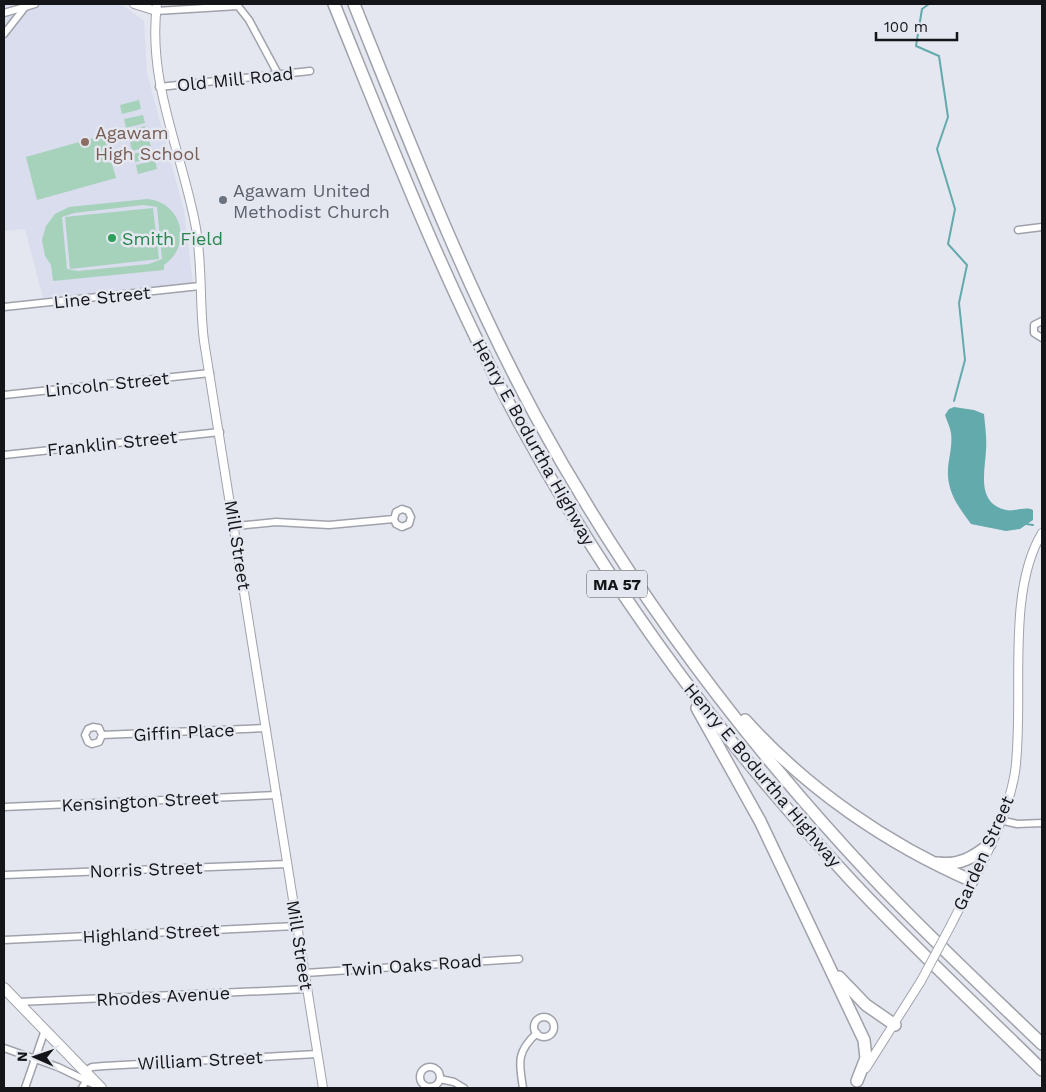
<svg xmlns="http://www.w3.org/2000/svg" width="1046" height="1092" viewBox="0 0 1046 1092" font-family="'Work Sans',sans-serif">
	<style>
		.built { fill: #d9dded }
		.green { fill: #a6d1bb; fill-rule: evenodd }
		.water { fill: #62aaac }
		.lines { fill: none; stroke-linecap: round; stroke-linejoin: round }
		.stream { stroke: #62aaac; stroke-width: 2 }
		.minor-casing { stroke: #a0a2ab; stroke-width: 9 }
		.tertiary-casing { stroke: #a0a2ab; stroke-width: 10 }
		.primary-casing { stroke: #a0a2ab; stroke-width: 12 }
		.motorway-casing { stroke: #a0a2ab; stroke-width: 14 }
		.minor { stroke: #fff; stroke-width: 6 }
		.tertiary { stroke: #fff; stroke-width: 8 }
		.primary { stroke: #fff; stroke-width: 10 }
		.motorway { stroke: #fff; stroke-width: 11 }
		.tertiary-bridge-casing { stroke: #a0a2ab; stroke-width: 10; stroke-linecap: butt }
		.tertiary-bridge { stroke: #fff; stroke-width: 8 }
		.education-dot { fill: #8d6e63; stroke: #e5e7f0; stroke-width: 2 }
		.worship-dot { fill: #6b7280; stroke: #e5e7f0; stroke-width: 2 }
		.leisure-dot { fill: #2e9e5b; stroke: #e5e7f0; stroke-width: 2 }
		.labels { text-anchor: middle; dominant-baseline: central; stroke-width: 5; stroke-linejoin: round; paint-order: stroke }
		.shield { fill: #e5e7f0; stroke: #535459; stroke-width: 1 }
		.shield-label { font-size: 16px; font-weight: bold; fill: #141518 }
		.street-label { font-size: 18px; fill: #141518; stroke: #e5e7f0 }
		.education-label { font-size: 18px; fill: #785e54; stroke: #e5e7f0; text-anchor: start }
		.worship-label { font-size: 18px; fill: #5b616d; stroke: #e5e7f0; text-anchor: start }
		.leisure-label { font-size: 18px; fill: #27864d; stroke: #e5e7f0; text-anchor: start }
	</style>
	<rect width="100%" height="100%" fill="#e5e7f0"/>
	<polygon class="built" points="4,4 121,4 144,21 147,73 184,211 193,283 43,298 25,229 4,231"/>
	<g class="green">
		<polygon points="139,100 141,109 122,114 120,105"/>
		<polygon points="143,115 145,123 126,128 124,119"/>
		<polygon points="145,126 148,135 129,140 127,131"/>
		<polygon points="104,135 116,178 37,200 26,157"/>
		<polygon points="148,138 151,146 132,151 130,142"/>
		<polygon points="152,149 154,157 135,162 133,154"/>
		<polygon points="155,160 157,169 138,174 136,165"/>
		<path d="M147,199c35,3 46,46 17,66v5l-111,11 -2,-16 -6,-9 -3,-16 4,-14 9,-12 14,-7zM143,205l14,2 5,52 -13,5 -71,7 -11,-2 -5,-52 12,-4z"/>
		<polygon points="153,208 159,259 70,269 65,217"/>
	</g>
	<path class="water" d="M954,407l20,3 10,4c1,12 3,24 2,36 -1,22 -10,53 20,60 9,2 19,-4 27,0v10l-13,9 -14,2 -35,-7c-11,-15 -22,-29 -23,-48 -1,-14 5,-28 3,-43 -1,-6 -4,-12 -6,-18l4,-6z"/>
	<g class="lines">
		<g class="stream">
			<polyline points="929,4 922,9 916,46 939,56 948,117 937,149 955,209 948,244 967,265 959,303 965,360 954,401"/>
			<polyline points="1026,524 1033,525"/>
		</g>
		<defs>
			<g id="minor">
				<polyline points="156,11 238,6 249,20 278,74"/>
				<polyline points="4,13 35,4"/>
				<polyline points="4,34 26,6"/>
				<polyline points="159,87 310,71"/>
				<polyline points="1018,230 1042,227"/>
				<polyline points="4,307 200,286"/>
				<polyline points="1042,321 1034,325 1034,333 1042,338"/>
				<polyline points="4,395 210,373"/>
				<polyline points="4,455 220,432"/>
				<polyline points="236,526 276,522 329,525 394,519 396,524 402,527 409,524 411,517 408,511 402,509 396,512 394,519"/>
				<polyline points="102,735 99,742 92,744 88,742 85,735 88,729 93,727 99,728 102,735 266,728"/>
				<polyline points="4,807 277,795"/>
				<polyline points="1000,820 1017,824 1042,823"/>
				<polyline points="4,875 287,864"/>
				<polyline points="4,940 297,926"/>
				<polyline points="305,973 519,959"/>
				<polyline points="18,1002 307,989"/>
				<circle cx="544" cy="1027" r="10"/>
				<polyline points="4,1048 58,1067 95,1085"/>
				<circle cx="430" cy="1077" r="10"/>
				<polyline points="85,1071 92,1067 104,1066 317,1054"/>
				<polyline points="440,1079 454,1082 464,1088"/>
				<polyline points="25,1088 45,1030"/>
				<polyline points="82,1088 86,1081"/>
				<path d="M523,1088c-4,-25 -7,-36 14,-55"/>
			</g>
			<g id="tertiary">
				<polyline points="134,4 156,11"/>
				<path d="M157,4c-10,77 24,146 38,219 8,39 4,79 9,118l119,747"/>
				<path d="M951,925c23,-46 56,-103 64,-153 10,-72 -10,-178 27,-239"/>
				<polyline points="866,1068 921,981"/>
			</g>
			<polyline id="primary" points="4,988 101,1088"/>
			<g id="motorway">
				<path d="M334,4c58,143 113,286 187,422 89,163 201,315 327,451 62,67 129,129 194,193"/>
				<path d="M354,4c56,139 110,279 181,411 92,169 208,325 340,465 54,57 111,110 167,164"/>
				<polyline points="697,708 760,821 864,1040 866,1058 857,1081"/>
				<path d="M745,720c62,69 142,124 227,161"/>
				<path d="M938,863c21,3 36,-6 52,-19"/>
				<polyline points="839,977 866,1005 895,1025"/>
			</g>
		</defs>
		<use href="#minor" class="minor-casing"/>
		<use href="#tertiary" class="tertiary-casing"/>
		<use href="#primary" class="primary-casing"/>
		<use href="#motorway" class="motorway-casing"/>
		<use href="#minor" class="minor"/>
		<use href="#tertiary" class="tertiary"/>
		<use href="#primary" class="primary"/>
		<use href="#motorway" class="motorway"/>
		<defs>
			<polyline id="tertiary-bridge" points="921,981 951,925"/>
		</defs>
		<use href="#tertiary-bridge" class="tertiary-bridge-casing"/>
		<use href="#tertiary-bridge" class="tertiary-bridge"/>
	</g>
	<circle class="education-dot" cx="85" cy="142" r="5"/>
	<circle class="worship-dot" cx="223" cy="200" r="5"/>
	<circle class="leisure-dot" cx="112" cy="238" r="5"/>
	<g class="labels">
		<rect class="shield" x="587" y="570.5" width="60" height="27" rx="4"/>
		<g class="shield-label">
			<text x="617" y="584">MA 57</text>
		</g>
		<g class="street-label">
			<text transform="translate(235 79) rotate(-6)">Old Mill Road</text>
			<text transform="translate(102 297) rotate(-6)">Line Street</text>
			<text transform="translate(107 384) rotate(-6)">Lincoln Street</text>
			<text transform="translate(534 442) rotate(61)">Henry E Bodurtha Highway</text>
			<text transform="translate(112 443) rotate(-6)">Franklin Street</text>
			<text transform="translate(238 545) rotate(81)">Mill Street</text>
			<text transform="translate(184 732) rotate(-3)">Giffin Place</text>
			<text transform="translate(763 775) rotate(50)">Henry E Bodurtha Highway</text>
			<text transform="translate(140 801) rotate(-3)">Kensington Street</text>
			<text transform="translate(983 853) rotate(-66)">Garden Street</text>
			<text transform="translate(146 869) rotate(-2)">Norris Street</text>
			<text transform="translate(151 933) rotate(-3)">Highland Street</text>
			<text transform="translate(300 945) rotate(81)">Mill Street</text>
			<text transform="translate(412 965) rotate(-4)">Twin Oaks Road</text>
			<text transform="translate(163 996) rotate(-3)">Rhodes Avenue</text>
			<text transform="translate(200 1060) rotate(-3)">William Street</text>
		</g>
		<g class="education-label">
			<text x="95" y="132">Agawam<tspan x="95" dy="21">High School</tspan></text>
		</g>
		<g class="worship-label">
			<text x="233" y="190">Agawam United<tspan x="233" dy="21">Methodist Church</tspan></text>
		</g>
		<g class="leisure-label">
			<text x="122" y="238">Smith Field</text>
		</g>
	</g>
	<rect width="1046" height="1092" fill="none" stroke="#141518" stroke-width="10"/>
	<g transform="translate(35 1057) rotate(272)" stroke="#e5e7f0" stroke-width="4" paint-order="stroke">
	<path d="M0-4L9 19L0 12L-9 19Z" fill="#141518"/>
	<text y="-8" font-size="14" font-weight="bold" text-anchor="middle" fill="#141518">N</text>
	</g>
	<path d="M876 32v8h81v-8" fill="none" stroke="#141518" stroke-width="2.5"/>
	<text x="884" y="32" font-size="15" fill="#141518" stroke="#e5e7f0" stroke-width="4" paint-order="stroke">100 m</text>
</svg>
